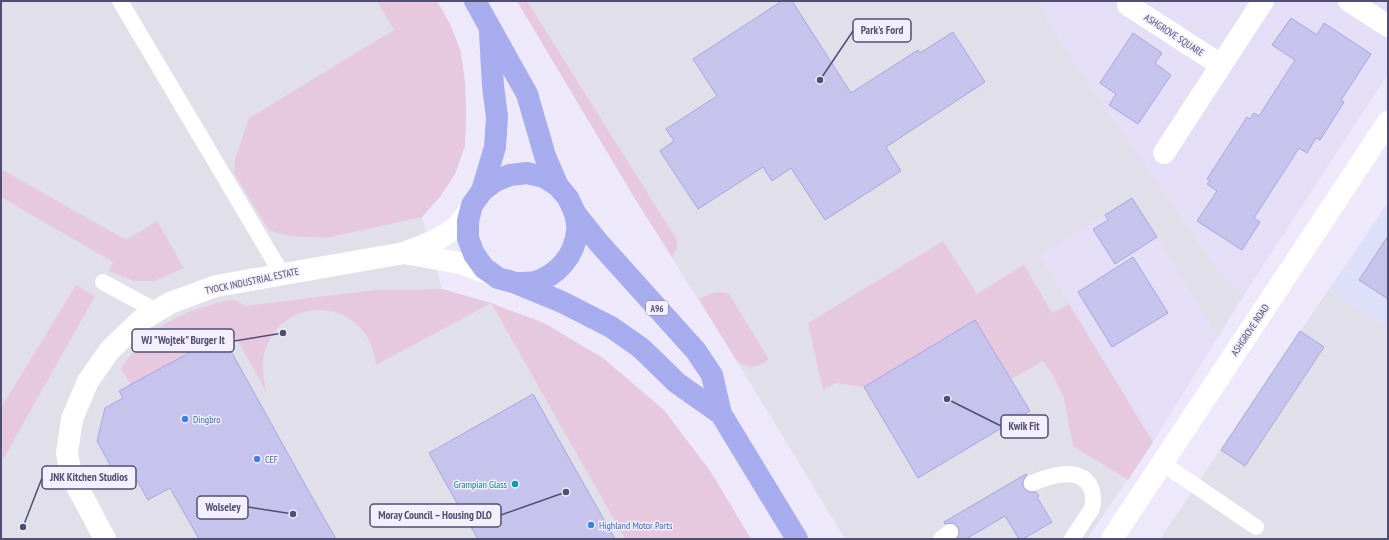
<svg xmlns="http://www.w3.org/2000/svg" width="1389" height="540" viewBox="0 0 1389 540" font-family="'PT Sans Narrow',sans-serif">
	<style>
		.residential { fill: #e4def6 }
		.commercial { fill: #dee0f9 }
		.industrial { fill: #e0dfea }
		.green { fill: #e7c9df }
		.building { fill: #c6c4ed; stroke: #a8a6de }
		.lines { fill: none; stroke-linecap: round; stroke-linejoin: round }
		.lane { stroke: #fff; stroke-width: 16 }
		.street { stroke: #fff; stroke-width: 22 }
		.highway { stroke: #a7acee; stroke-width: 22 }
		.shop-dot { fill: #3f7fe0; stroke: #f3effd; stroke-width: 1.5 }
		.culture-dot { fill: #0f9aa8; stroke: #f3effd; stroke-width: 1.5 }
		.labels { text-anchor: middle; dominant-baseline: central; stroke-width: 3; stroke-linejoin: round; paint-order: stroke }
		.shield { fill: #f3effd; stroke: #817f9c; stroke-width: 1 }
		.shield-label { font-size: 9px; font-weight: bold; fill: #504f73 }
		.street-label { font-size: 10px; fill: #504f73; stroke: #f3effd }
		.shop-label { font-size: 10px; fill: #366cbe; stroke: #f3effd; text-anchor: start }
		.culture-label { font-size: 10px; fill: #0d838f; stroke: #f3effd; text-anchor: end }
		.leader { fill: none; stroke: #504f73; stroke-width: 1.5 }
		.callout-dot { fill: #504f73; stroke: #f3effd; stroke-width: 1.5 }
		.callout { fill: #f3effd; stroke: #504f73; stroke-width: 1.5 }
		.callout-label { font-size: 11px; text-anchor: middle; font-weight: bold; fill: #504f73 }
	</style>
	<rect width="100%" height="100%" fill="#eee9fa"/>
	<g class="residential">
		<polygon points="1040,1 1388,1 1388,74 1244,295 1214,265 1055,34"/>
		<polygon points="1132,198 1218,337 1153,442 1040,256"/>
	</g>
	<polygon class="commercial" points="1388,203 1388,328 1329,289"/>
	<g class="industrial">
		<polygon points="1,1 437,1 451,26 461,53 465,82 466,113 465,146 455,174 440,197 422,217 442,289 491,303 625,539 1,539"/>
		<polygon points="517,1 1040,1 1055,34 1214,265 1244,295 1218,337 1132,198 1040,256 1153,442 1087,539 845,539 754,389 634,197"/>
		<polygon points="1329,289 1388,328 1388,539 1160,539"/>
	</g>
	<g class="green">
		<polygon points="377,1 437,1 451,26 461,53 465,82 466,113 465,146 455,174 440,197 422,217 326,238 288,236 269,230 234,173 235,160 249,118 394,30"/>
		<polygon points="517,1 527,1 677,240 677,248 672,257 634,197"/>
		<polygon points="1,169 126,240 157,221 184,268 155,281 134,281 109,271 113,262 1,197"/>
		<polygon points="943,241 977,294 1024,265 1052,313 1069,304 1153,442 1128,480 1073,446 1064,398 1053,375 1043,361 1011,379 975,320 864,387 836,383 823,390 808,323"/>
		<polygon points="76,285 95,296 1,463 1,408"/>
		<path d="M442,289l49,14 53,20 59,35 61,52 47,62 40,67h-126l-134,-236 -115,62c-6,-68 -96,-75 -112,-10 -3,11 0,24 2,36l-35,-62 -100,56 -10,-16c22,-34 47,-52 86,-63 6,-2 20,-7 27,-6 4,1 8,4 11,6l130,-16z"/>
		<path d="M722,292l7,2 40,65c-10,9 -21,10 -32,2l-38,-62 14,-6z"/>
	</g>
	<g class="building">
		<polygon points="782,1 792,1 851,93 918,50 920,53 953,32 985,82 886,147 901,171 825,220 791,168 772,181 763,167 698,209 660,151 674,141 666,129 717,96 693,59"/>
		<polygon points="1291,18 1317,35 1324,23 1371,54 1341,100 1344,102 1320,140 1316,138 1307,153 1299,148 1254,218 1260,222 1242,250 1197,221 1217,191 1207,184 1210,181 1207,179 1247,117 1250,119 1254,113 1259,116 1295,60 1272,45"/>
		<polygon points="1133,33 1162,53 1155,63 1171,75 1138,124 1109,105 1116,94 1100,83"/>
		<polygon points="1132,198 1157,237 1115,264 1093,229 1108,220 1105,215"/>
		<polygon points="1388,236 1388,299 1359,280"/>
		<polygon points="1133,257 1168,313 1112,347 1078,292"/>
		<polygon points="975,320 1030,411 918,478 864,387"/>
		<polygon points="1300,331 1324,347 1245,466 1221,450"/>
		<polygon points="222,335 308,490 336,539 199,539 170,488 148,500 134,475 120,483 97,441 105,408 123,398 119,391"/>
		<polygon points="533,394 578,474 615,539 478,539 453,496 429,453"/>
		<polygon points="1026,474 1027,475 1023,481 1023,487 1026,490 1030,492 1036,492 1039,496 1037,497 1052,522 1023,539 1019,539 1005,516 966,539 956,539 959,535 959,531 958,527 953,523 945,524 944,522"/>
	</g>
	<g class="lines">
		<g class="lane">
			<polyline points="120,1 282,274"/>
			<polyline points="103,282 156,311"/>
			<polyline points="1162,463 1256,527"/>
			<path d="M1032,483c17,-7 49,-18 59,5 3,8 3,15 0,22l-19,29"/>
			<polyline points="941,539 950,532"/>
		</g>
		<g class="street">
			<polyline points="1349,1 1388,26"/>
			<polyline points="1128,5 1221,65"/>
			<polyline points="1164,153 1263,1"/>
			<polyline points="404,253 460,263 498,277"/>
			<path d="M105,539l-34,-64 -4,-22 5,-34 16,-38 22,-31 30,-29 30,-18 46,-17 188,-33c20,-8 43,-15 58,-32 4,-5 7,-11 10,-16"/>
			<polyline points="1112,539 1388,122"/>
		</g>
		<g class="highway">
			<polyline points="475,1 527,94 545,156 558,186"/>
			<polyline points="482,191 495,147 497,117 493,86 490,33"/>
			<path d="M516,283c6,0 14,0 19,-1 23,-7 40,-27 42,-51 1,-5 -1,-12 -2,-18"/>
			<polyline points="721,414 677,383 641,348 611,327 562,302 516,283 498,278 484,268 474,254 468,238 468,221 472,205 482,191 495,181 510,175 527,173 544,177 558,186 568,198 575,213 598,242 696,351 712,375 721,414 797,539"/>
		</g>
	</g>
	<g class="shop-dot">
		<circle cx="185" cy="419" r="4"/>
		<circle cx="257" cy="459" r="4"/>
		<circle cx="591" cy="525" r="4"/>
	</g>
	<circle class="culture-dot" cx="515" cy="484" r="4"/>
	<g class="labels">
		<rect class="shield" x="646" y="301" width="22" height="14" rx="3"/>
		<g class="shield-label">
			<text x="657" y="308">A96</text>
		</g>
		<g class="street-label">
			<text transform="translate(1174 35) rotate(33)">ASHGROVE SQUARE</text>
			<text transform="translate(252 281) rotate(-12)">TYOCK INDUSTRIAL ESTATE</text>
			<text transform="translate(1250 330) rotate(-56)">ASHGROVE ROAD</text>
		</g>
		<g class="shop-label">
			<text x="193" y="419">Dingbro</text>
			<text x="265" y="459">CEF</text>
			<text x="599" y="525">Highland Motor Parts</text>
		</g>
		<g class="culture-label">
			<text x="507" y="484">Grampian Glass</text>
		</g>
	</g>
	<path class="leader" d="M820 80L853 31M283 333L234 341M947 399L1001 426M23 527L42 478M293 514L248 507M566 492L501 515"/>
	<g class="callout-dot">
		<circle cx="820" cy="80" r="4"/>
		<circle cx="283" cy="333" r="4"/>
		<circle cx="947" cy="399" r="4"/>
		<circle cx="23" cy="527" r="4"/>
		<circle cx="293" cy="514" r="4"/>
		<circle cx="566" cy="492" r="4"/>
	</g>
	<g class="callout">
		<rect x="853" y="19" width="58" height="23" rx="4"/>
		<rect x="132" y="329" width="102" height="23" rx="4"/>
		<rect x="1001" y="415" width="47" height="23" rx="4"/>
		<rect x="42" y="466" width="94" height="23" rx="4"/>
		<rect x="197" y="496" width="51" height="23" rx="4"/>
		<rect x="370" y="504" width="131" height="23" rx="4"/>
	</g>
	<g class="callout-label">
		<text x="882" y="34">Park's Ford</text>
		<text x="183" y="344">WJ "Wojtek" Burger It</text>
		<text x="1024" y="430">Kwik Fit</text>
		<text x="89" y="481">JNK Kitchen Studios</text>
		<text x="223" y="511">Wolseley</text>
		<text x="435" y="519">Moray Council – Housing DLO</text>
	</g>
	<rect width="1389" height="540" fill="none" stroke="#504f73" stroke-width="4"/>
</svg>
